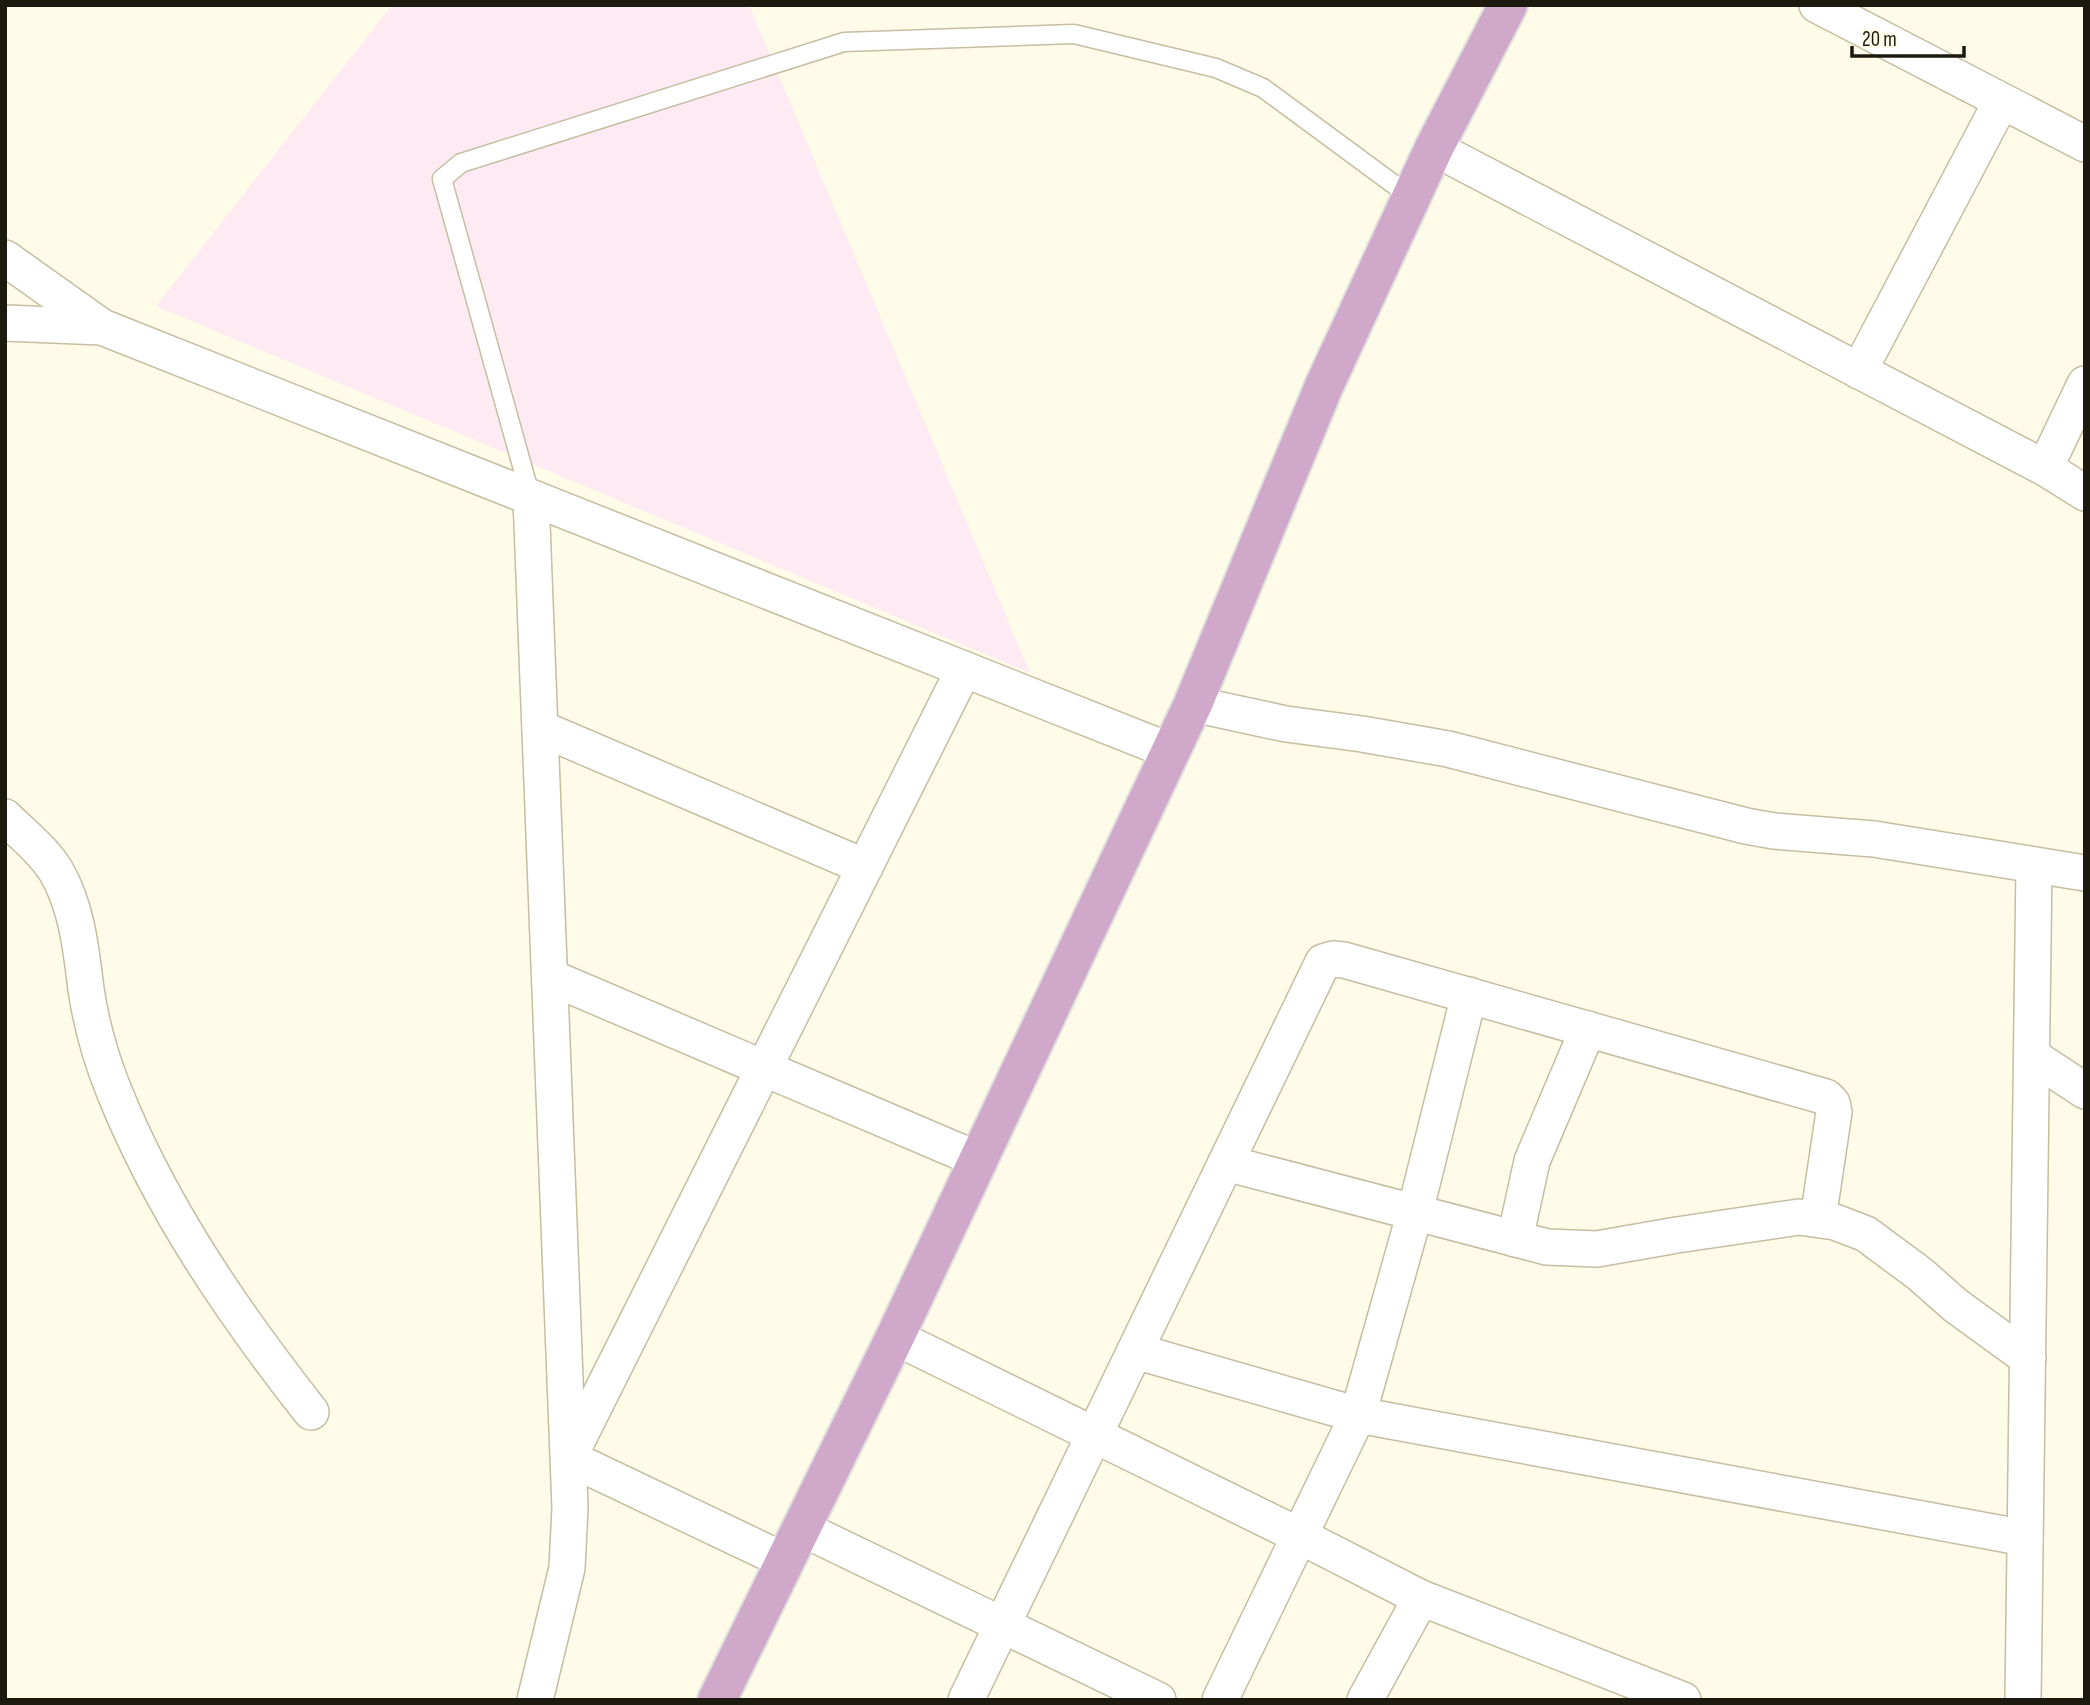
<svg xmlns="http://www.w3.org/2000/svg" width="2090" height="1705" viewBox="0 0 2090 1705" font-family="'Sofia Sans Condensed',sans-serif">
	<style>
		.industrial { fill: #feeaf2 }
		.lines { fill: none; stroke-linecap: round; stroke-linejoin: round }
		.lane-casing { stroke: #c4bea2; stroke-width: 21 }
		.street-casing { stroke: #c4bea2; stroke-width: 38 }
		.primary-casing { stroke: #dfdfdd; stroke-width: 42 }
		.lane { stroke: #fff; stroke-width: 18 }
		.street { stroke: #fff; stroke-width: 35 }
		.primary { stroke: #d0a9ca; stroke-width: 38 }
	</style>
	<rect width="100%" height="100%" fill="#fefbe9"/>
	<polygon class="industrial" points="392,5 749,5 1030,673 156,306"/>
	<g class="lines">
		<defs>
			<polyline id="lane" points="531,498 442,179 461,163 844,42 1074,34 1216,68 1263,88 1411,197"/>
			<g id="street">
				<polyline points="1817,5 2085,144"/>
				<polyline points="1434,148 2045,468 2085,493"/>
				<polyline points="5,258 102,327 1170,751"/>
				<polyline points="5,323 102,327"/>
				<polyline points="1859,371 2001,102"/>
				<polyline points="2045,468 2085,384"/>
				<polyline points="531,498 570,1508 567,1568 535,1700"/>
				<polyline points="1193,704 1286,724 1362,734 1448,749 1746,826 1774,831 1874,839 2085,873"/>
				<polyline points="540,728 865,867"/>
				<path d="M5,817c17,17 38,33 51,54 21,36 25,78 30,118 5,34 15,70 28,102 47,117 119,222 197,321"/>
				<polyline points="550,977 979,1160"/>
				<polyline points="2032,1056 2085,1091"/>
				<polyline points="1226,1163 1547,1247 1597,1249 1677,1235 1799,1217 1835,1222 1866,1234 1920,1274 1955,1305 2028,1358"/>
				<polyline points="1515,1239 1532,1161 1588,1029"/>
				<polyline points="895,1337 1300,1536 1421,1598 1683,1700"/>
				<polyline points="1135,1351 1358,1415 2025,1538"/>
				<polyline points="570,1455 964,669"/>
				<polyline points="569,1458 785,1561"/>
				<polyline points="801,1528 1158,1700"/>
				<polyline points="966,1700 1323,962 1333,959 1344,960 1826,1097 1832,1103 1834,1112 1818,1219"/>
				<polyline points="1220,1700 1358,1415 1415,1212 1469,995"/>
				<polyline points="1365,1700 1421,1598"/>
				<polyline points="2023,1700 2034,865"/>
			</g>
			<polyline id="primary" points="717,1700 895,1337 1193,704 1324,386 1434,148 1508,5"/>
		</defs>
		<use href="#lane" class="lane-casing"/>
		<use href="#street" class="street-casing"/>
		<use href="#primary" class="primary-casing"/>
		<use href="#lane" class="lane"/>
		<use href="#street" class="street"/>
		<use href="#primary" class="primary"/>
	</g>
	<rect width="2090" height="1705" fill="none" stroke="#1c1a0f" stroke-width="14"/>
	<path d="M1852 46v10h112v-10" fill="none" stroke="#1c1a0f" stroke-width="3.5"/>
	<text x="1862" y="46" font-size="21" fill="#1c1a0f" stroke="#fefbe9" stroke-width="5" paint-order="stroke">20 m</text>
</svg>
